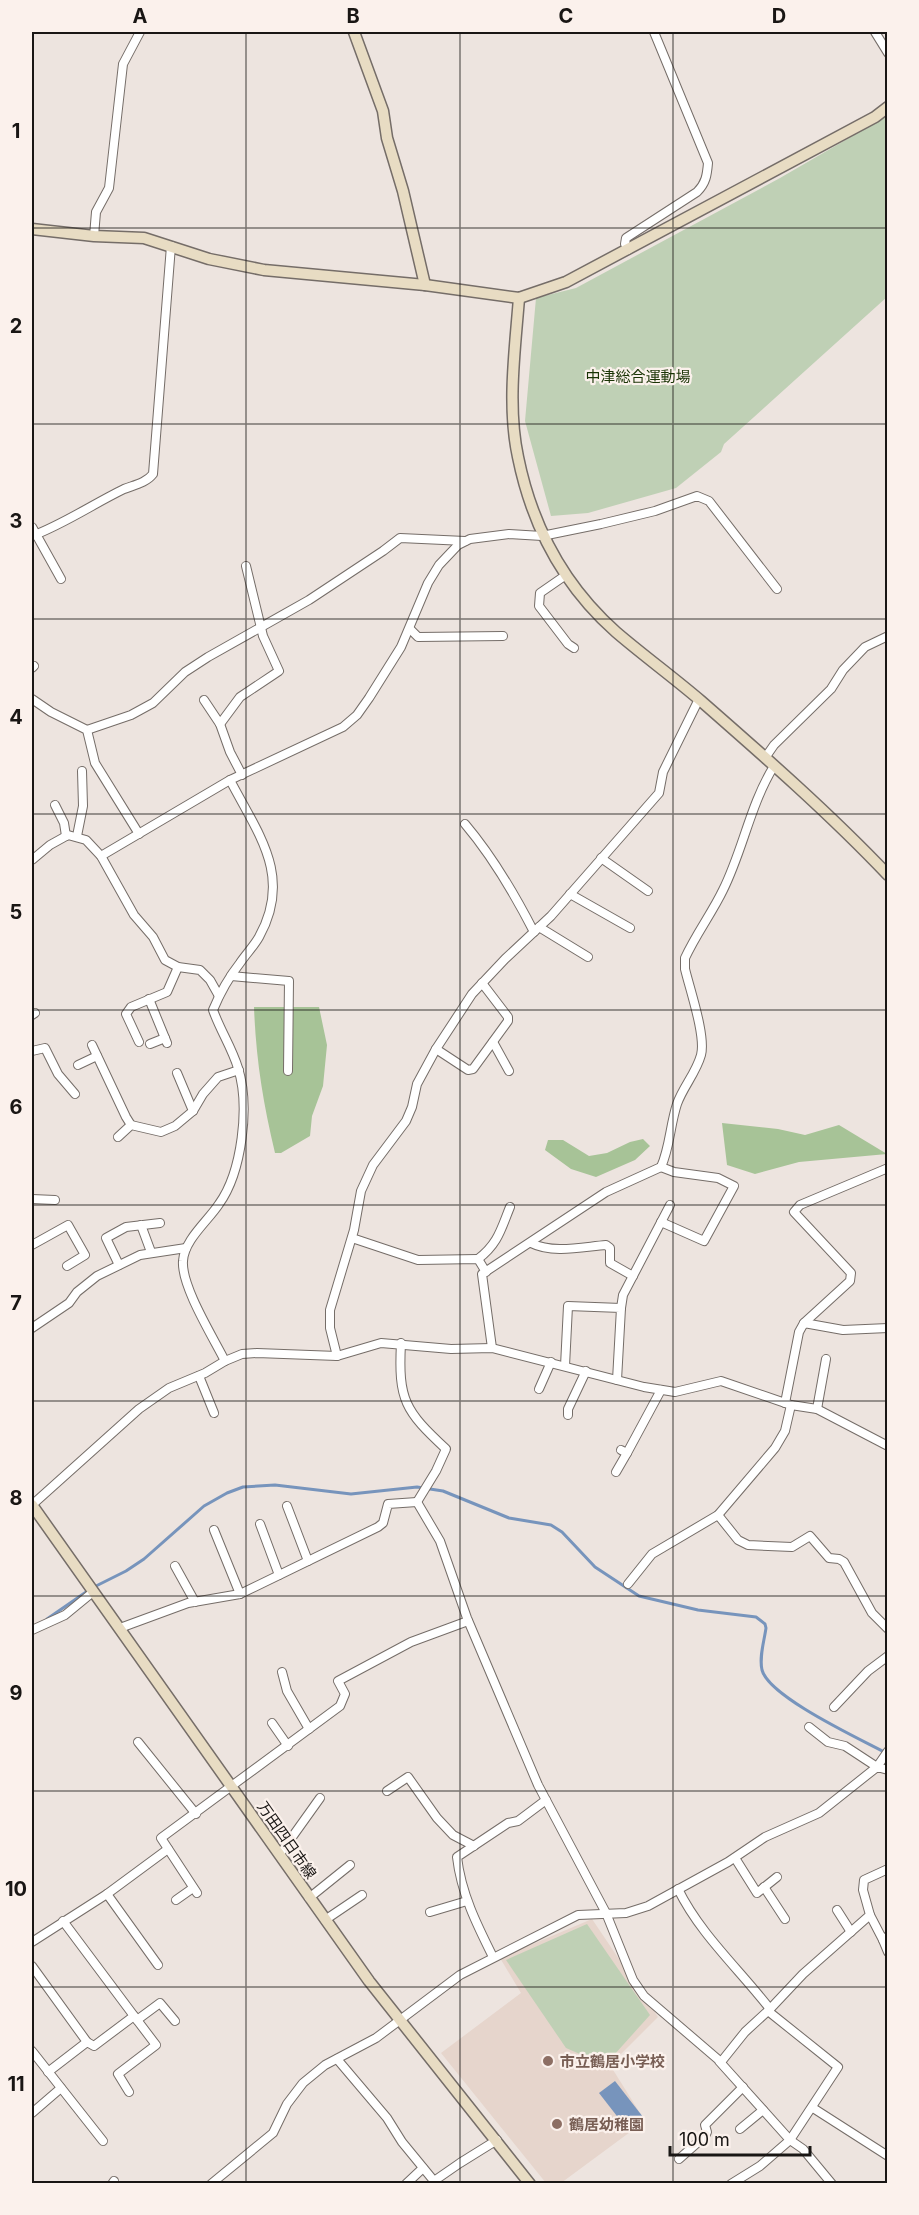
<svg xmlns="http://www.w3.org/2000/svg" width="919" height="2215" viewBox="0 0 919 2215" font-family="Inter,'Noto Sans JP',sans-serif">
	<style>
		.built { fill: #e6d5cc }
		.green { fill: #bfd0b5 }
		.forest { fill: #a7c397 }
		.water { fill: #7794bc }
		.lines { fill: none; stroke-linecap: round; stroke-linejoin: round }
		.stream { stroke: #7794bc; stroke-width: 3 }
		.street-casing { stroke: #756d68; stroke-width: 10 }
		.secondary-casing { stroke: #756d68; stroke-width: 13 }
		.street { stroke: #fff; stroke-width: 8 }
		.secondary { stroke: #e8dcc3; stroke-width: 10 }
		.grid { fill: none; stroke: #191614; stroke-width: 1.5; stroke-opacity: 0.55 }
		.education-dot { fill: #8d6e63; stroke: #fbf1ec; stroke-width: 2 }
		.labels { text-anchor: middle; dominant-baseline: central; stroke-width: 4.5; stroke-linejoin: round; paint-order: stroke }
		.park-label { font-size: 15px; fill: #1a3405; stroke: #fbf1ec }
		.street-label { font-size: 15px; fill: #191614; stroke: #fbf1ec }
		.education-label { font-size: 15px; font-weight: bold; fill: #785e54; stroke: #fbf1ec; text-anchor: start }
		.neatline { fill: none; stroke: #191614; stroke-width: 2 }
		.grid-label { font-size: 20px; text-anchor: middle; font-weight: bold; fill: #191614 }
	</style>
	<rect width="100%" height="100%" fill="#ede4df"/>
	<polygon class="built" points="592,1919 658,2017 610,2065 645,2121 561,2183 546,2183 441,2053 521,1993 500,1958"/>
	<g class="green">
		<polygon points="887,116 887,297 724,444 721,452 676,488 588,513 551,516 525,421 536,298 576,288 780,178"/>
		<polygon points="587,1924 650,2015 605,2065 566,2048 506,1960"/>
	</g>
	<g class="forest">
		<path d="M254,1007h65l8,38 -4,41 -11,30 -2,20 -29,17h-6c-12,-51 -19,-93 -21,-146z"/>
		<polygon points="722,1123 778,1129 805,1135 839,1125 887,1154 799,1162 755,1174 727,1165"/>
		<polygon points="643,1139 650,1146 635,1160 596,1177 571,1169 545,1150 548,1140 563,1140 589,1156 607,1153 630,1142"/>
	</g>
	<polygon class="water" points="615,2081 643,2117 627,2129 599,2093"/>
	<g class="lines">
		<g class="stream">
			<path d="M94,1587l32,-16 18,-12 60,-53 23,-13 16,-6 32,-2 76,9 66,-7 26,4 66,27 42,7 11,7 33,35 44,29 59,14 58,7 9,7 1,4c-2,14 -7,29 -4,42 7,27 98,69 124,83"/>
			<polyline points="47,1619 89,1590"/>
		</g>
		<defs>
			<g id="street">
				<polyline points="875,32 888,53"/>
				<polyline points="94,236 96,212 109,188 123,64 140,32"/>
				<path d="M628,250l-3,-6 1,-6 71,-46c9,-9 10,-17 11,-29l-54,-131"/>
				<polyline points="32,527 61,579"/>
				<path d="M32,536c32,-12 61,-32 92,-47 10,-4 22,-6 29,-15l18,-228"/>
				<polyline points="566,575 540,593 539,606 568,644 574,648"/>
				<polyline points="410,629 418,637 503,636"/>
				<polyline points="32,668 34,666"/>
				<polyline points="32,699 51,712 87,730 95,763 139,834"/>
				<polyline points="204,700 220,724 230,752 242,775"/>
				<polyline points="220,724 240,697 279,671 263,636 246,566"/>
				<polyline points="87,730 131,715 153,703 185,672 208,657 309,600 383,551 400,538 465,541"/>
				<polyline points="765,758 774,745 831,689 843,670 865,647 888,636"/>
				<polyline points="55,805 64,823 66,836"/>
				<path d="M465,824c28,33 49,69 69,108"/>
				<polyline points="77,836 83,806 82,771"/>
				<polyline points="101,856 230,780 343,727 357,715 369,698 401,647 428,583 439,565 458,545 470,539 509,534 542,536 601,524 655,511 697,496 709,501 777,589"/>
				<polyline points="601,858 648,891"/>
				<polyline points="32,860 50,845 68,835 86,840 101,856 134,915 153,937 165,960 178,967 200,970 210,980 219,996"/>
				<polyline points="570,894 630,928"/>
				<polyline points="539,927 588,957"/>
				<polyline points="231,976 289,981 288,1071"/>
				<polyline points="149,999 167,1043"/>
				<polyline points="32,1015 35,1013"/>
				<polyline points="139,1042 126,1014 131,1007 167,992 178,967"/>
				<polyline points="493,1042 509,1071"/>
				<polyline points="150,1044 165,1038"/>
				<polyline points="92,1045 126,1117 131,1125"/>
				<polyline points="436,1049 468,1070 473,1069 508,1021 508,1017 482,983"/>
				<polyline points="32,1051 45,1048 58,1074 75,1094"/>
				<polyline points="78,1065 97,1056"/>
				<polyline points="177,1073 193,1111"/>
				<polyline points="118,1137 131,1125 161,1132 175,1126 193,1111 203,1094 218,1077 239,1070"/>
				<polyline points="32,1199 55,1200"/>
				<polyline points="661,1222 704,1241 734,1186 718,1178 674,1172 661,1167"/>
				<polyline points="141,1225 151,1252"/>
				<polyline points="352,1238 418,1260 478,1259 486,1272"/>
				<path d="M531,1243c22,11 51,4 75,2l4,3v15l23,13"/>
				<polyline points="32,1245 68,1225 85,1255 67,1266"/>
				<path d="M478,1259c20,-15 23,-30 32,-52"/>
				<polyline points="119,1265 106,1238 126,1227 160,1223"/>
				<polyline points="621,1308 623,1295 670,1205"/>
				<polyline points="804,1323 850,1281 851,1273 794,1212 800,1205 888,1168"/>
				<polyline points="32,1328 69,1303 77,1292 97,1276 140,1255 186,1248"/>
				<path d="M401,1343c-3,57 4,68 45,106l-10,22 -19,31"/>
				<path d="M492,1348l-10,-74 124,-82 55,-25c9,-20 9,-42 16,-63 6,-17 19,-31 24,-49 5,-19 -11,-65 -16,-86v-11c11,-24 27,-45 38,-68 20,-40 27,-85 51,-124"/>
				<polyline points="337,1356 330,1328 330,1310 354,1230 361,1191 373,1165 406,1121 412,1107 417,1084 436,1049 472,994 505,959 551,916 659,793 663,772 699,699"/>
				<path d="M225,1361c-12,-24 -44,-75 -42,-100 1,-21 25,-40 36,-57 23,-32 31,-98 19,-136 -6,-20 -18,-38 -25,-58 7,-17 16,-33 27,-47 6,-9 14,-17 19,-26 34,-61 -1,-103 -29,-157"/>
				<polyline points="565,1366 568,1306 621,1308 617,1380"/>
				<polyline points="199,1376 214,1413"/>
				<polyline points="539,1389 551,1362"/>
				<polyline points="785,1403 799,1332 804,1323 843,1330 888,1328"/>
				<polyline points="817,1409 826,1359"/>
				<polyline points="568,1415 568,1409 586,1371"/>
				<polyline points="621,1450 627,1453 661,1390"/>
				<polyline points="616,1472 627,1453"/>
				<polyline points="417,1502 440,1541 467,1618 538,1785 606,1913 633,1980 644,1996 721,2062 719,2061 790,2140 803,2149 832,2184"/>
				<polyline points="32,1505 139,1409 169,1388 205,1373 225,1361 242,1354 257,1353 337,1356 381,1343 451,1349 492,1348 644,1387 675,1392 721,1381 791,1405 817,1409 888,1446"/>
				<polyline points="287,1506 308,1561"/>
				<polyline points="718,1515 738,1540 748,1545 792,1547 810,1536 829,1558 839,1559 844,1562 872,1613 888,1629"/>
				<polyline points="260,1524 279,1575"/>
				<polyline points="214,1530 240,1594"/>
				<polyline points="175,1566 195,1602"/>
				<polyline points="628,1584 652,1554 718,1515 775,1448 785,1431 791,1405"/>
				<polyline points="120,1628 188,1603 240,1594 378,1527 383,1523 388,1504 417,1502"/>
				<polyline points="32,1630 65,1615 93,1592"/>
				<polyline points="282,1672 287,1691 309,1729"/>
				<polyline points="834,1707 868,1671 888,1656"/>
				<polyline points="272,1723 288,1746"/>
				<polyline points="809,1727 828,1742 845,1746 877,1767 888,1751"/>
				<polyline points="138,1742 196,1814"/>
				<polyline points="387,1791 408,1777 437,1818 453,1835 474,1846"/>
				<polyline points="280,1854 320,1798"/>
				<polyline points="735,1858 757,1893 777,1877"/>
				<polyline points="764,1887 785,1919"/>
				<path d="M678,1889c22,45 61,80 92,120l33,-35 67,-59 -7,-25 1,-10 24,-11"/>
				<polyline points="197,1893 161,1838 340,1706 345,1694 338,1681 411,1642 468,1621"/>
				<polyline points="107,1894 158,1965"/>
				<polyline points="309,1898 350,1865"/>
				<polyline points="176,1900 193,1888"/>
				<polyline points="837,1910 851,1932"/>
				<polyline points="430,1912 467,1901"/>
				<polyline points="870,1915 883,1940 888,1936"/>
				<polyline points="325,1920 362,1895"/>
				<polyline points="883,1940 888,1952"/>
				<polyline points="32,1942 107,1894 168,1849"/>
				<path d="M493,1957c-16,-32 -32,-64 -36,-100l51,-34 10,-2 28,-21"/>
				<polyline points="32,1966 87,2042"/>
				<polyline points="137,2020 160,2003 175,2021"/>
				<polyline points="32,2051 103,2141"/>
				<polyline points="337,2059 387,2118 402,2142 434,2181 460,2163 497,2140"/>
				<polyline points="721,2062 745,2032 770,2009"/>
				<polyline points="48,2072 87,2042 94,2046 134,2016 63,1921"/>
				<polyline points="129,2092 118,2074 156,2045 134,2016"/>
				<polyline points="813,2108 888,2156"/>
				<polyline points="32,2113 61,2088"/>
				<polyline points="740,2129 763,2110"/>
				<polyline points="679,2159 705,2136 707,2132 705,2125 743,2087"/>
				<polyline points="112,2184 114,2181"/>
				<polyline points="211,2184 273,2133 287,2104 303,2083 325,2065 376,2038 460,1975 578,1915 626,1913 648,1906 728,1862 765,1837 819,1813 877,1767 888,1770"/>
				<polyline points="406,2184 423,2168"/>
				<polyline points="731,2184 760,2166 790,2140 838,2067 768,2011"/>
			</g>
			<g id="secondary">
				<polyline points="354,32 383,111 387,138 403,191 425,285"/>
				<polyline points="32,229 94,236 144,238 209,259 264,270 425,285 519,298 566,282 875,117 888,107"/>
				<path d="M519,298c-4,52 -12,108 -1,159 14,69 45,128 98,175 28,24 57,45 85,69 64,56 128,112 187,174"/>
				<polyline points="32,1505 369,1981 530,2184"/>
			</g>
		</defs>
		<use href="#street" class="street-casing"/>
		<use href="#secondary" class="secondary-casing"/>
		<use href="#street" class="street"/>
		<use href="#secondary" class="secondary"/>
	</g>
	<path class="grid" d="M246,32v2152M460,32v2152M673,32v2152M32,228h856M32,424h856M32,619h856M32,814h856M32,1010h856M32,1205h856M32,1401h856M32,1596h856M32,1791h856M32,1987h856"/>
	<g class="education-dot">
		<circle cx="548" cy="2061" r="6"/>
		<circle cx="557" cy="2124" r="6"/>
	</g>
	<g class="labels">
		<g class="park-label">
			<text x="638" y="376">中津総合運動場</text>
		</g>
		<g class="street-label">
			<text transform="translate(287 1840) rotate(55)">万田四日市線</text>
		</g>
		<g class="education-label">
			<text x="560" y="2061">市立鶴居小学校</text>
			<text x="569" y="2124">鶴居幼稚園</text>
		</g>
	</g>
	<rect width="919" height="2215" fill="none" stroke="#fbf1ec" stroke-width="66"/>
	<path d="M670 2146v9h140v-9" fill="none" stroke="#191614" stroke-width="3"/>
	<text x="679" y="2146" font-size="18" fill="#191614" stroke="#fbf1ec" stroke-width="4.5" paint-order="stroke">100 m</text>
	<rect x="33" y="33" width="853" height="2149" class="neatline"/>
	<g class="grid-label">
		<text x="140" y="23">A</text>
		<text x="353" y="23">B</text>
		<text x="566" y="23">C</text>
		<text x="779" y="23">D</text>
		<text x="16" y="138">1</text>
		<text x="16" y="333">2</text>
		<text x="16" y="528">3</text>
		<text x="16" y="724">4</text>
		<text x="16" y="919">5</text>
		<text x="16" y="1114">6</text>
		<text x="16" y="1310">7</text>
		<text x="16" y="1505">8</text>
		<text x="16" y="1700">9</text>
		<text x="16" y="1896">10</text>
		<text x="16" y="2091">11</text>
	</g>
</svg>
